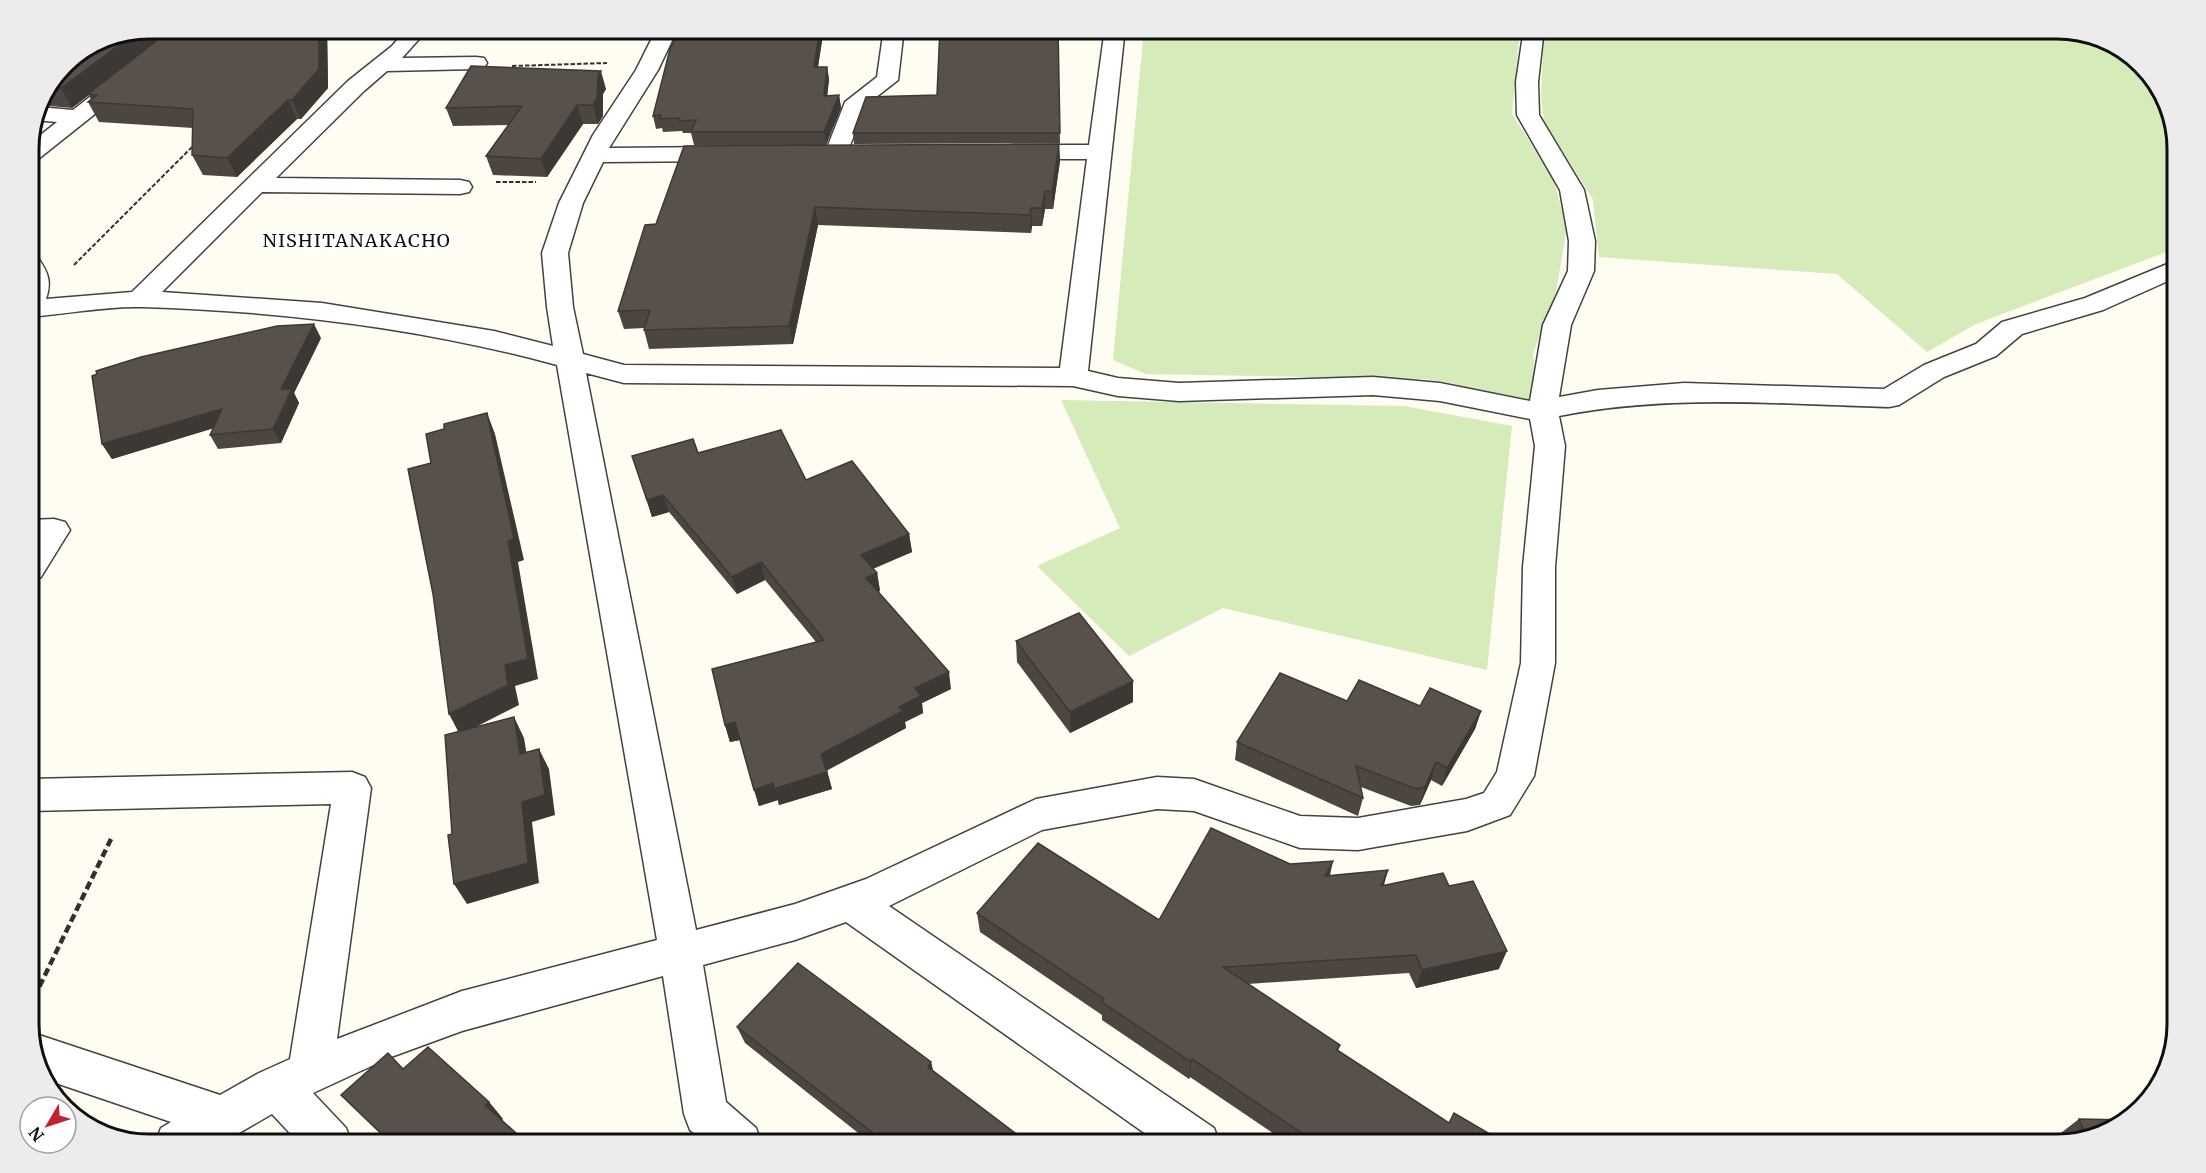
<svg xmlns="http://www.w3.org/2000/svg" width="2206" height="1173" viewBox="0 0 2206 1173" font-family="Merriweather,serif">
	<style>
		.green { fill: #d5ebb9 }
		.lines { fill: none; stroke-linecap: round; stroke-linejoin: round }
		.street-casing { stroke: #424242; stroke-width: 3 }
		.path-far1 { stroke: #313131; stroke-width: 2; stroke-dasharray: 4.5 2; stroke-linecap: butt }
		.path { stroke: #313131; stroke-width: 4.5; stroke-dasharray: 8 4; stroke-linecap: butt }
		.street { fill: #fff; fill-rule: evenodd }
		.wall { fill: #4c4540 }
		.shaded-wall { fill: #3e3834 }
		.building { fill: #58504b; stroke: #3e3834; stroke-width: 1.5 }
		.labels { text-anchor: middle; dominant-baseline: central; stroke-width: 6; stroke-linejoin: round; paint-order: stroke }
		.far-neighbourhood-label { font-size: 18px; letter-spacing: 1.5px; fill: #0f0f0f; stroke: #fff }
		.rim { fill: none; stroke: #0f0f0f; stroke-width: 3 }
	</style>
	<rect width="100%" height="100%" fill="#fffcf1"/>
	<g class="green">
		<polygon points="2057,28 2111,41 2157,82 2177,141 2177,248 1976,324 1927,352 1837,274 1599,257 1593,200 1544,121 1541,96 1544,29"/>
		<polygon points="1144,29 1520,29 1512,114 1553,178 1567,227 1556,292 1533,354 1538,393 1521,403 1447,382 1423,379 1146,374 1113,360"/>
		<polygon points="1061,400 1404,406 1512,426 1487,670 1223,608 1129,656 1037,566 1120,528"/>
	</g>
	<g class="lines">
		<defs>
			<g id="street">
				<polygon points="179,28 203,28 37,160 29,162 29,144 57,122 34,120 38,107 73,110"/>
				<path d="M407,28h22l-27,30 74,-1 8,1 3,5 -3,5 -8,1 -89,2 -23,20 -88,87 184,2 9,2 3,5 -3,5 -9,2 -198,-2 -100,100 160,11 172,28 59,15 -6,-39 -5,-54 17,-50 34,-68 43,-65 21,-42h21l-20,42 -49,78 116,-1 8,2 4,5 -4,5 -8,2 -122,1 -20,41 -15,50 5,54 10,47 41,11 436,3 27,-209h-74l-8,-2 -4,-5 4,-5 8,-2h76l16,-117h20l-37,343 30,7 61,5 194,-6 67,6 90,18 13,-76 25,-54 1,-30 -9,-51 -43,-75 -1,-33 8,-54h20l-6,54 1,33 45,75 11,51 -1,30 -23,54 -12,72 39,-7 86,-7 200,6 40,-24 52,-21 26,-22 83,-24 92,-38v17l-74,33 -81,24 -26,22 -52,21 -45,28 -10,2c-110,-3 -221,-13 -330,9l6,30 -10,121v96l-21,113 -24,39 -43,16 -109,19 -58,-2 -106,-37 -37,-2 -115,21 -153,76 325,222 6,16h-60l-314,-222 -51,18 -92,25 23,137 30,26 6,16h-55l-17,-14 -6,-16 -21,-138 -201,55 -71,26 -78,36 33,35 6,16h-52l-28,-30 -52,30h-65l6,-16 10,-6 -127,-43 -14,-43 6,-2 184,61 39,-22 31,-14 41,-255 -302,7v-32l323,-7 13,5 6,11 -34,251 125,-48 195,-51 -100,-575c-135,-37 -276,-54 -415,-58 -37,-1 -76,7 -113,10v-62l9,3c10,14 14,24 8,41l86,-7 216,-211 44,-35zM586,373l38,10 449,3 45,10 61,5 194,-6 67,6 90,18 5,27 -12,121 -2,96 -24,109 -13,21 -18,6 -108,19 -58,-2 -106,-37 -37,-2 -121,22 -170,80 -71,25 -99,26z"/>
				<polygon points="884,28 904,28 898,80 866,105 845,158 837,160 829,158 825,153 845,102 877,77"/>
				<polygon points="54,519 65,522 70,530 41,577 29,581 29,520"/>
			</g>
		</defs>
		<use href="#street" class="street-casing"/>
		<g class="path-far1">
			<polyline points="512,66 607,63"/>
			<polyline points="496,182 536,182"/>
			<polyline points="74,265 194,145"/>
		</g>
		<polyline class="path" points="29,1008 111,839"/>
		<use href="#street" class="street"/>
	</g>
	<g class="wall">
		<polygon points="148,28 327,28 328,88 301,119 297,119 237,177 203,175 192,155 193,128 99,122 88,102 91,100 89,95 72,108 38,105 41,96 64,63"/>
		<polygon points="680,28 824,28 818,67 827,67 829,79 827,96 839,95 841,108 826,145 694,145 691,133 683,133 682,131 663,132 662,128 656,129 653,116"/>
		<polygon points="1058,28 1060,143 854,144 853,133 937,95"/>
		<polygon points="606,89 603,94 603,116 598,124 583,124 547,177 493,175 486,156 508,125 453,126 446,108"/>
		<polygon points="1059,144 1060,161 1053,209 1045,209 1042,226 1032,226 1031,233 818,225 793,344 649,349 644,330 644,328 624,329 618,311 656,224"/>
		<polygon points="321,338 294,393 299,403 281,443 218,449 210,435 213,428 112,459 102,444"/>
		<polygon points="698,453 806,480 909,534 912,552 873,569 877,573 880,591 878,592 951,689 922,703 923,713 905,722 906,728 827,770 832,789 779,805 778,800 759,806 740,740 730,742 725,725 816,642 765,580 737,594 669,512 652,517 632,456"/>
		<polygon points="2177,495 2177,507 2174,506"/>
		<polygon points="2177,531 2177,544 2174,543"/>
		<polygon points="2177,582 2177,618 2171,616"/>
		<polygon points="2177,626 2177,679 2170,677"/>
		<polygon points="1016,641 1133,702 1070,733 1017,662"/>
		<polygon points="1347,701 1420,706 1481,711 1475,729 1442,786 1431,780 1420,805 1411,806 1361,787 1363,798 1358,816 1235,760 1237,742"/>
		<polygon points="1330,875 1384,886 1449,886 1499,969 1416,988 1409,973 1248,984 1340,1045 1338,1051 1449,1123 1507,1144 1289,1144 1190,1077 1189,1079 1102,1020 1102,1015 980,932 977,913 1159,920"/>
		<polygon points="737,1027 931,1062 933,1071 1019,1136 1020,1144 1021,1144 872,1144 745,1043"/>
		<polygon points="403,1069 489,1102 503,1119 501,1120 528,1144 391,1144 341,1095"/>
		<polygon points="2079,1119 2124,1124 2061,1144 2057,1136"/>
	</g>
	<g class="shaded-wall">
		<polygon points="148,28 175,28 88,94 89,95 72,108 61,88 138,31"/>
		<polygon points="319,28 327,28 328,88 301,119 292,100"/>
		<polygon points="820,28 824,28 816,79 814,67"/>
		<polygon points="827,67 829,79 826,108 824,96"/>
		<polygon points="601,71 606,89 603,94 603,116 598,124 593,105 598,75"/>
		<polygon points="839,95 841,108 826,145 824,132"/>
		<polygon points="288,100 297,119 237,177 227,158"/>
		<polygon points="577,105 583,124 547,177 541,159"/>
		<polygon points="1059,144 1060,161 1053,209 1052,192"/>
		<polygon points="1045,191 1045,209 1042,226 1042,208"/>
		<polygon points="815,207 818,225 793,344 789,326"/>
		<polygon points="1031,208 1032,226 1031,233 1030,215"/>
		<polygon points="314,324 321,338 294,393 299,403 281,443 273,429 281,389"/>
		<polygon points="222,409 231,423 112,459 102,444"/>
		<polygon points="487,413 495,434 524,560 518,562 538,679 515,686 519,705 460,735 449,714 505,665"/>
		<polygon points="663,495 669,512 652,517 647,500"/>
		<polygon points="909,534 912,552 864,572 861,555"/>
		<polygon points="761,562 765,580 737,594 732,577"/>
		<polygon points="877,573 880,591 869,596 866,578"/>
		<polygon points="949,672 951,689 922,703 923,713 905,722 906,728 826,771 821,754 899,707 915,688"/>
		<polygon points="1133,681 1133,702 1070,733 1070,712"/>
		<polygon points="1481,711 1475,729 1442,786 1447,768"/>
		<polygon points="514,717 524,738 530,774 520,754"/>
		<polygon points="735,722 740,740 730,742 725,725"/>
		<polygon points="539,749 549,769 555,815 532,822 539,883 467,904 454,884 522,802"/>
		<polygon points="1436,762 1431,780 1420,805 1425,787"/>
		<polygon points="827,772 832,789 779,805 778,800 759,806 754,790 773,783"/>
		<polygon points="1333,861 1329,880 1325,876"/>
		<polygon points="1388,870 1383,889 1381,886"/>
		<polygon points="1507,951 1499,969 1416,988 1422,970"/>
		<polygon points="1192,1059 1190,1077 1189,1079 1191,1062"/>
		<polygon points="931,1062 935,1079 928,1067"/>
		<polygon points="489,1102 503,1119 499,1122 485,1105"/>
	</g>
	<g class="building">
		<polygon points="173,28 319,28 319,69 292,100 288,100 227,158 192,155 193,109 88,102 97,95 88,94"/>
		<polygon points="680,28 820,28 814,67 827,67 824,96 839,95 824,132 691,132 696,120 679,121 680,118 660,119 661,115 653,116 670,49"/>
		<polygon points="940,28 1058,28 1060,133 853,133 866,97 937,95"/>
		<polygon points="138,31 61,88 47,87 64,63 103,38"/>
		<polygon points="471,66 601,71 598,75 597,98 593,105 577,105 541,159 486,156 522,106 446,108"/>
		<polygon points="1059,144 1052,192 1045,191 1042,208 1031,208 1030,215 815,207 789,326 644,330 650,310 618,311 645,225 656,224 684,146"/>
		<polygon points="314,324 281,389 292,389 273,429 210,435 222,409 102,444 92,376 97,374 96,371 141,357 277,326"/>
		<polygon points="487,413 514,539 508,541 528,659 505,665 508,685 449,714 433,594 408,469 431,463 426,434 444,429 444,424"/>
		<polygon points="781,430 806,480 852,461 909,534 861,555 877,573 866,578 949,672 915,688 921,696 899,707 903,711 821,754 827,772 774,789 773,783 754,790 735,722 725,725 712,669 824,640 761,562 732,577 663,495 647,500 632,456 693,439 698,453"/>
		<polygon points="1079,613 1133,681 1070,712 1016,641"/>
		<polygon points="1280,673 1347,701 1359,680 1420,706 1430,688 1481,711 1447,768 1436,762 1425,787 1416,789 1356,766 1363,798 1237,742"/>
		<polygon points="514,717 520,754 539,749 545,795 522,802 528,863 454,884 448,835 452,834 445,735"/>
		<polygon points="1211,828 1290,864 1333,861 1325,876 1388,870 1381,886 1443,873 1449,886 1473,881 1507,951 1422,970 1416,955 1223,967 1340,1045 1337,1050 1449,1123 1454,1113 1507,1144 1381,1144 1365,1134 1359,1144 1318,1144 1192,1059 1191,1062 1102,1002 1104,999 977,913 1038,843 1159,920"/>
		<polygon points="798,963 931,1062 928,1067 1019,1136 1016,1140 1021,1144 887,1144 737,1027"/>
		<polygon points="428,1047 489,1102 485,1105 528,1144 392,1144 341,1095 388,1053 403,1069"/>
		<polygon points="2079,1119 2128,1120 2124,1124 2086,1136"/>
	</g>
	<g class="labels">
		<g class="far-neighbourhood-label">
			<text x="357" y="240">NISHITANAKACHO</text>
		</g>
	</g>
	<path d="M0 0H2206V1173H0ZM149 39H2057A110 110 0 0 1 2167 149V1024A110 110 0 0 1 2057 1134H149A110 110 0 0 1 39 1024V149A110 110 0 0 1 149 39Z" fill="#ececec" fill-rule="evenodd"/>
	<path class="rim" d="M149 39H2057A110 110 0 0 1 2167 149V1024A110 110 0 0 1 2057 1134H149A110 110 0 0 1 39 1024V149A110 110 0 0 1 149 39Z"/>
	<g transform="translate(48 1125) rotate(231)"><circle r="28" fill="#ffffff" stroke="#9f9f9f" stroke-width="1.5"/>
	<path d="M0-4.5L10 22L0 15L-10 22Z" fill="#c42230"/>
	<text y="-9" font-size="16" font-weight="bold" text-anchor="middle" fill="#0f0f0f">N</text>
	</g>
</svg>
